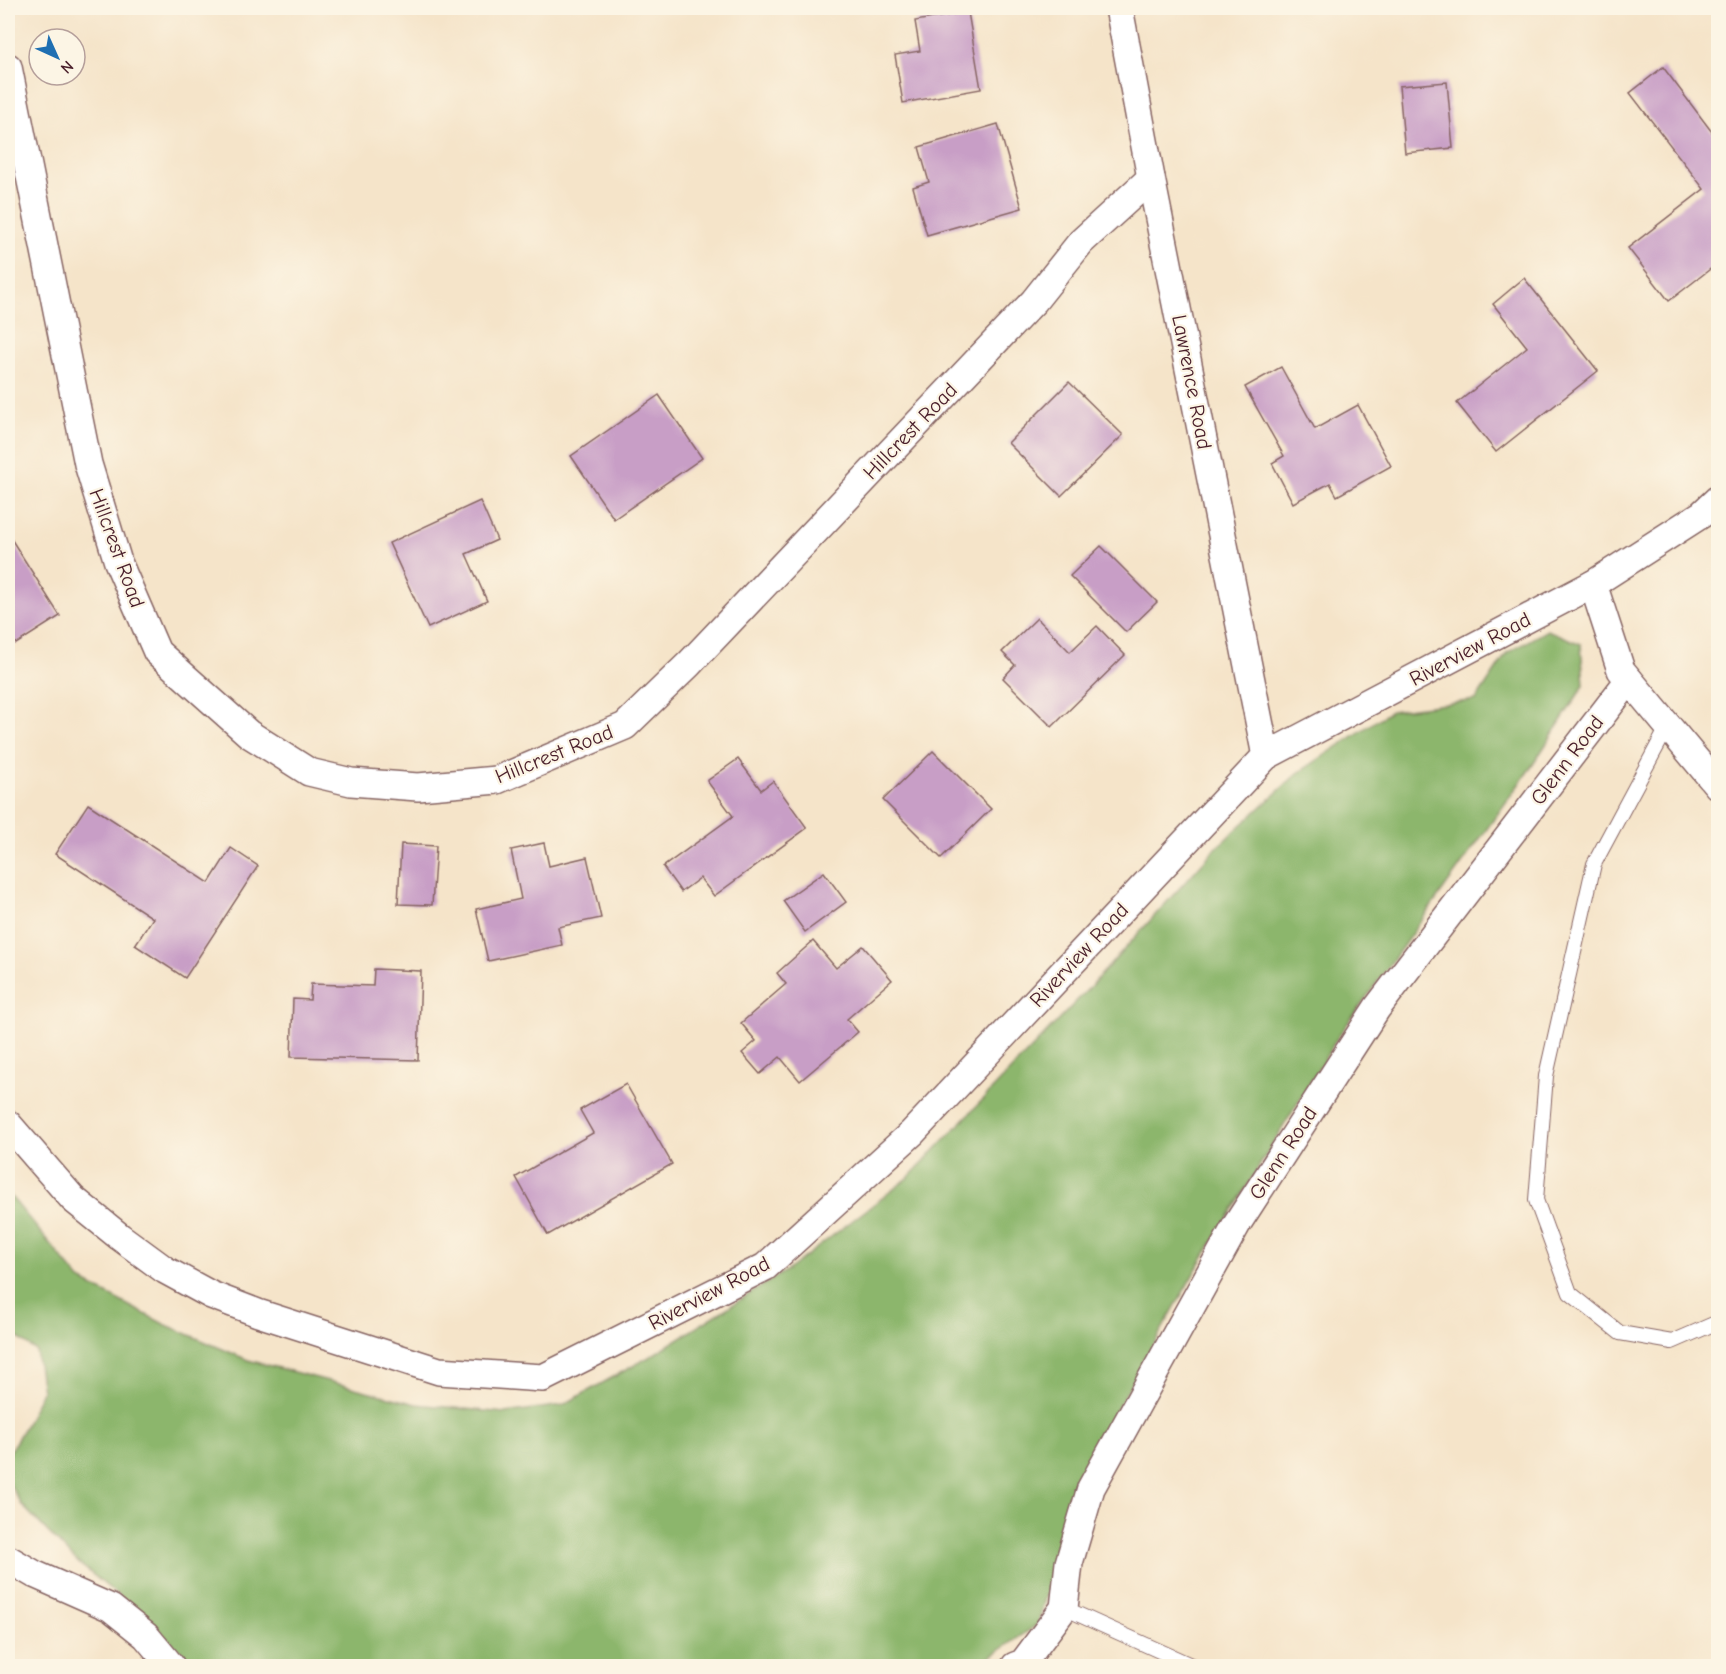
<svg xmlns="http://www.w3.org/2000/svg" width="1726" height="1674" viewBox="0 0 1726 1674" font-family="'Comic Neue',sans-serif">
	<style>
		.forest { fill: #8cb66c; stroke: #6b6a4c; stroke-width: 1.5 }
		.building { fill: #c89ec6 }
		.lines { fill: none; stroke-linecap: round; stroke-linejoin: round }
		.service-casing { stroke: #866462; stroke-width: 16 }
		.minor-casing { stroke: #866462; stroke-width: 30 }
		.service { stroke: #fff; stroke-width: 14 }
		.minor { stroke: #fff; stroke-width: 27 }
		.labels { text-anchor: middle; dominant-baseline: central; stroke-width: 4.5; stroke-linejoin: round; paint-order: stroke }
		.street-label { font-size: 21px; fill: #4a1f2b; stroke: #fcf5e5 }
	</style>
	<rect width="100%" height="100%" fill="#fcf5e5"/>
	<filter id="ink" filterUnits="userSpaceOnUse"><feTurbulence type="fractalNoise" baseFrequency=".0167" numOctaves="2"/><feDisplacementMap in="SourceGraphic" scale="12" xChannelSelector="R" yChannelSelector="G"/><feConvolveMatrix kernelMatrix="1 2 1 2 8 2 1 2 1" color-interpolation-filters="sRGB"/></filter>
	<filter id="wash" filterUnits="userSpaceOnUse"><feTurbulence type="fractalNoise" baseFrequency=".008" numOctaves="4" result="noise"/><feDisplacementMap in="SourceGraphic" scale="24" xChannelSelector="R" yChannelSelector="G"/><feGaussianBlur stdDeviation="1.35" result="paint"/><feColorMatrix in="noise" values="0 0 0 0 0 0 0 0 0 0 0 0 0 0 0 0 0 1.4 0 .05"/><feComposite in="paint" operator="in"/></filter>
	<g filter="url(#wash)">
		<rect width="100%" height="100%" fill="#f5e4c9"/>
		<polygon class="forest" points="1547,630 1581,644 1584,685 1534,763 1338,1037 1197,1268 1113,1416 1071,1504 1038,1624 980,1664 974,1666 194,1666 154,1625 75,1560 21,1504 8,1481 8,1455 26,1424 42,1391 36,1351 8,1330 8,1193 80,1280 164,1324 248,1360 416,1404 505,1413 563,1405 651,1356 789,1269 908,1178 1090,987 1215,849 1298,773 1391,711 1476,700 1507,653"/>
		<g id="blocks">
			<g class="building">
				<polygon points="968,12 981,89 903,103 895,55 920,51 915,21"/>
				<polygon points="1663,67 1718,140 1718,263 1669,301 1628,248 1704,189 1630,93"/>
				<polygon points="1447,82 1453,148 1405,153 1399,86"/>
				<polygon points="998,124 1022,208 927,235 913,187 929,182 919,147"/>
				<polygon points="1524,278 1598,371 1496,452 1457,403 1527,347 1493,304"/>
				<polygon points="1281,367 1315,429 1358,405 1391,466 1337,496 1330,483 1293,503 1272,463 1284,456 1245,387"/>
				<polygon points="1069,382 1123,435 1061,496 1008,443"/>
				<polygon points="659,395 702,458 614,519 571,456"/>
				<polygon points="480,501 497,540 466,554 487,601 428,628 389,543"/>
				<polygon points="8,534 60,616 16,644 8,630"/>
				<polygon points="1101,546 1157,602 1126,632 1070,576"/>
				<polygon points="1037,618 1070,652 1097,626 1125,655 1052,727 1003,678 1015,665 1002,652"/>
				<polygon points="933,751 991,809 941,858 883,800"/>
				<polygon points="738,759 761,790 773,781 807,828 714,896 700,878 681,892 663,867 733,816 707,781"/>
				<polygon points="88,804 209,883 231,848 258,866 185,978 135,945 153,918 55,854"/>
				<polygon points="544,843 549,866 587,857 601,918 558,927 562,945 488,961 476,909 521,899 511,850"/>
				<polygon points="401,844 436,846 432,905 398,904"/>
				<polygon points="824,872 846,902 805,932 783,901"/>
				<polygon points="813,941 836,968 863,946 892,980 847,1019 858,1032 800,1081 780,1057 760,1074 742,1053 756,1041 741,1023 786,984 777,973"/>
				<polygon points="374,969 421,971 418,1060 291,1057 293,999 310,1000 311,984 373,986"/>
				<polygon points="626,1084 672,1164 548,1235 516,1177 593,1133 580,1110"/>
			</g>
		</g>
	</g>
	<g filter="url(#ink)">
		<use href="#blocks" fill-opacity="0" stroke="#866462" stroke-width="1.5"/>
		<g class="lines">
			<defs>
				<g id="service">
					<polyline points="1668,726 1594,864 1546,1076 1536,1200 1570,1293 1620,1333 1672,1342 1718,1322"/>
					<polyline points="1064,1608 1193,1666"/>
				</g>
				<g id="minor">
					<polyline points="1119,8 1151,178 1266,756"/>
					<polyline points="8,67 88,464 118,562 157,652 249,734 309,772 351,782 418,787 497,780 625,726 689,664 1034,301 1081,242 1151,178"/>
					<polyline points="1593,584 1621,670 1718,786"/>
					<polyline points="8,1124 73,1199 120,1237 165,1270 211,1295 258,1313 439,1371 543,1378 765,1267 912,1133 1266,756 1593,584 1702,514 1718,499"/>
					<polyline points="8,1559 34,1574 111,1608 146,1636 171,1666"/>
					<polyline points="1015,1666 1023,1663 1064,1608 1069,1563 1091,1488 1237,1224 1377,1008 1629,680"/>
				</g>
			</defs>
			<use href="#service" class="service-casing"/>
			<use href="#minor" class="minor-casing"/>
			<use href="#service" class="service"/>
			<use href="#minor" class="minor"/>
		</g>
	</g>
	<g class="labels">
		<g class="street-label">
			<text transform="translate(1192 382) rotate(79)">Lawrence Road</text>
			<text transform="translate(910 431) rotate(-46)">Hillcrest Road</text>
			<text transform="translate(117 548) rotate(70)">Hillcrest Road</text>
			<text transform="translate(1470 649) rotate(-28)">Riverview Road</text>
			<text transform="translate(554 754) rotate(-22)">Hillcrest Road</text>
			<text transform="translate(1567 760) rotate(-53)">Glenn Road</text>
			<text transform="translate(1079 955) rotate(-47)">Riverview Road</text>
			<text transform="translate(1283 1153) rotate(-57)">Glenn Road</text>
			<text transform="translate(709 1293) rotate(-28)">Riverview Road</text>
		</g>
	</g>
	<rect width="1726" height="1674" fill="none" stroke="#fcf5e5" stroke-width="30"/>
	<g transform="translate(57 57) rotate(135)"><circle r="28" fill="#fcf5e5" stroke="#b59f9b" stroke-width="1.5"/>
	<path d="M0-4.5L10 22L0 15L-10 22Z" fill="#1f6fb2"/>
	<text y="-9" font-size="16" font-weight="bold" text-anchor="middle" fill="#4a1f2b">N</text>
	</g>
</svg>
